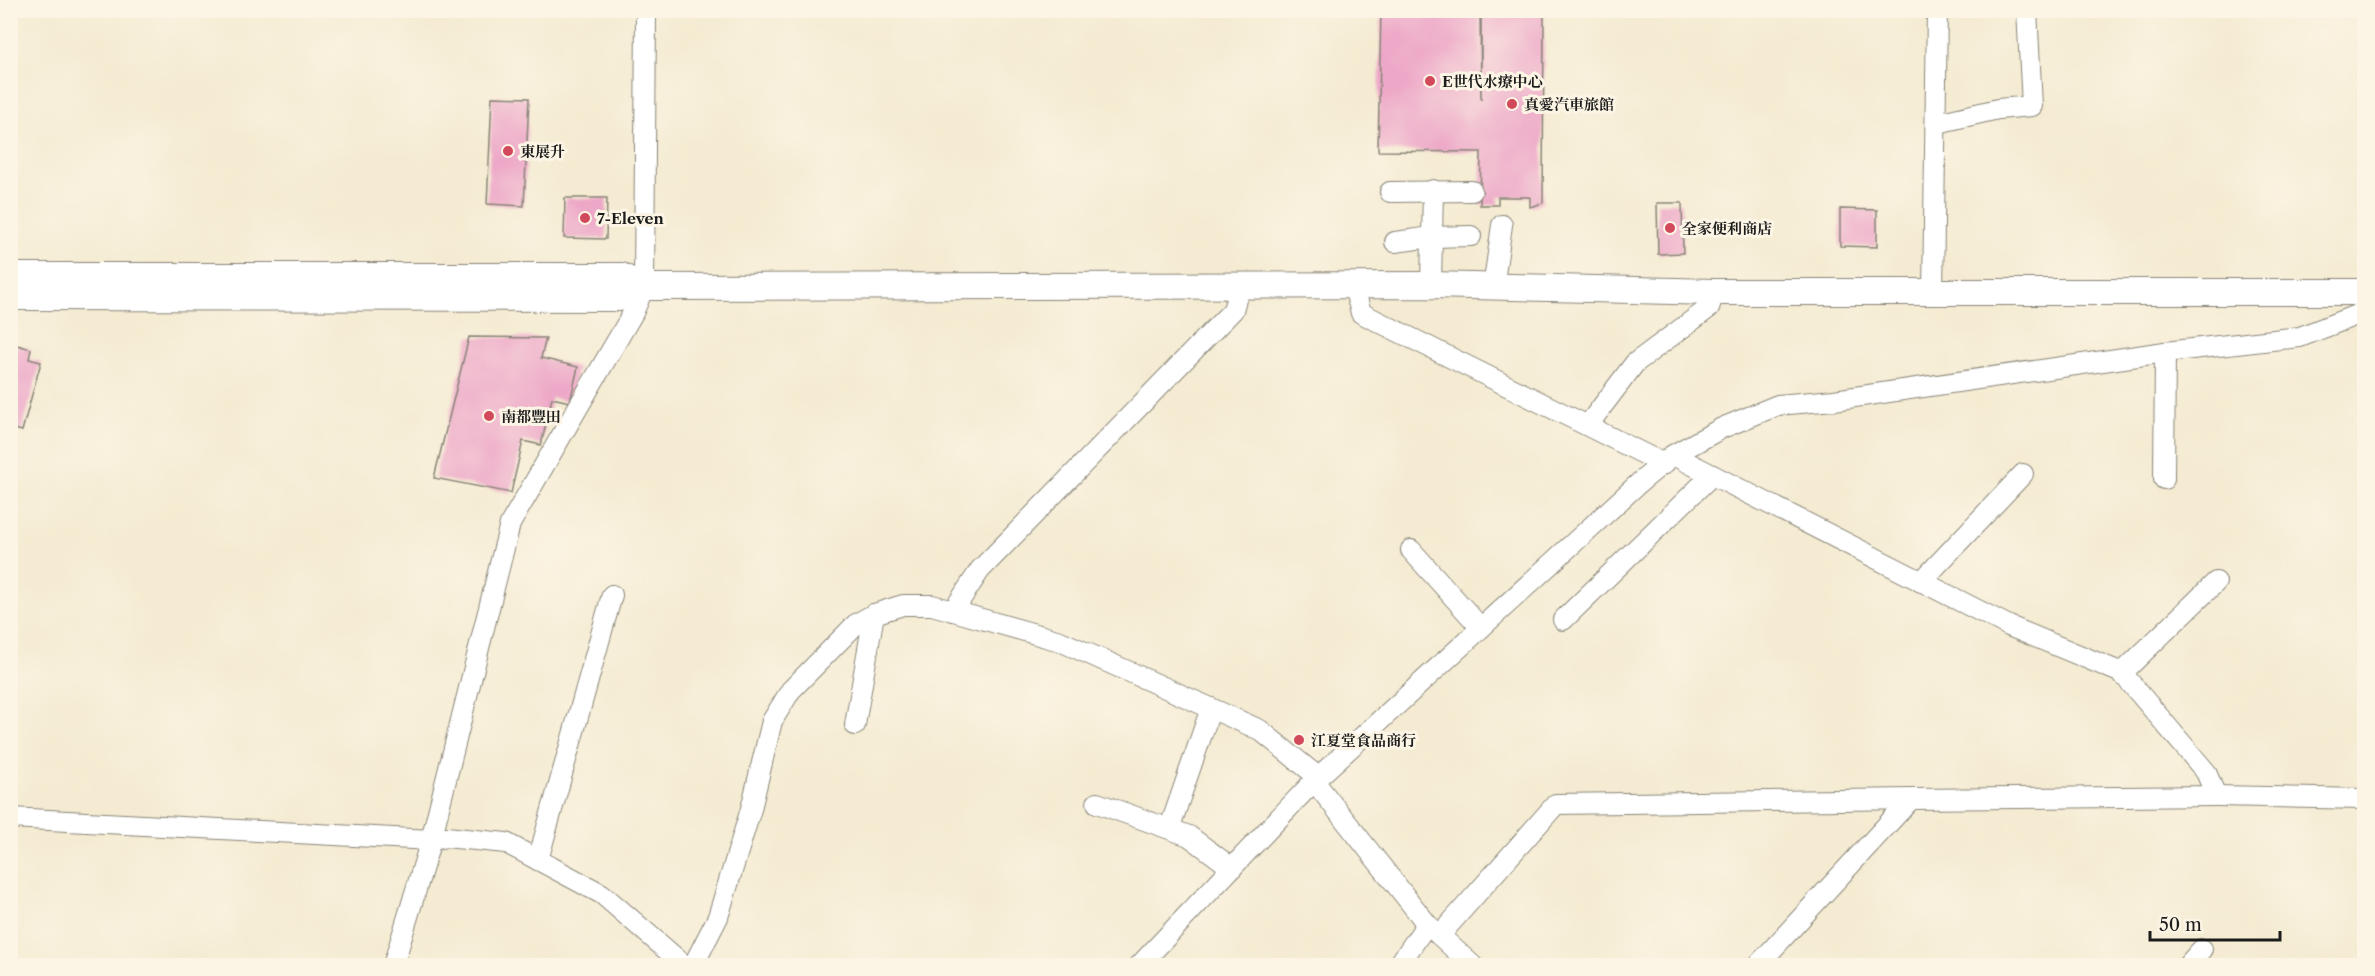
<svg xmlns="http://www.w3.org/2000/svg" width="2375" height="976" viewBox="0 0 2375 976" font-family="'Libre Caslon Text','Noto Serif TC',serif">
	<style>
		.building { fill: #eda8c8 }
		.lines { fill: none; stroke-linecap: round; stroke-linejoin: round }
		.minor-casing { stroke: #888477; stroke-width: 22 }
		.major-casing { stroke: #888477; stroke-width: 28 }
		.minor { stroke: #fff; stroke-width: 20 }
		.major { stroke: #fff; stroke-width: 26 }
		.poi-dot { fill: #d1495b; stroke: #fcf5e5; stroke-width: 2 }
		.labels { text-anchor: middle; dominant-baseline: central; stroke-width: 6; stroke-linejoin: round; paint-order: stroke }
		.poi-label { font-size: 15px; font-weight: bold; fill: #1c1c1c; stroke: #fcf5e5; text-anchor: start }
	</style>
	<rect width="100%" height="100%" fill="#fcf5e5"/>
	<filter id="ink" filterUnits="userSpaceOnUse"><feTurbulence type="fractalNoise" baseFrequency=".0167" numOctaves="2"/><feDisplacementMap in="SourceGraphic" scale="12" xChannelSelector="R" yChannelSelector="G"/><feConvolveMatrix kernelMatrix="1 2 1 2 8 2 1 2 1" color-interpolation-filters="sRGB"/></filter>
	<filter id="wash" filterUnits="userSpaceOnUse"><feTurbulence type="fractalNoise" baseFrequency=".008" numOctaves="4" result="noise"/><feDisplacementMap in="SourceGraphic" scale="24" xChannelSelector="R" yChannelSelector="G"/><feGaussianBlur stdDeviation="1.35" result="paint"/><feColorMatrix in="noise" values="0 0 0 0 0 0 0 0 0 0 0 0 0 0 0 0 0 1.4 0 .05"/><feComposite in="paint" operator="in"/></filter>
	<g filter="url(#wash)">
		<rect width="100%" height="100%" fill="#f4ebd2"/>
		<g id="blocks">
			<g class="building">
				<polygon points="1381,10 1480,10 1481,100 1481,10 1544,10 1543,203 1530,207 1530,197 1498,197 1498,205 1480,205 1481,152 1378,151"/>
				<polygon points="492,97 529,98 524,206 487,204"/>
				<polygon points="565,198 607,198 606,239 564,238"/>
				<polygon points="1657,203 1682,203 1683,253 1658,254"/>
				<polygon points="1840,209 1877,210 1877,247 1840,246"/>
				<polygon points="469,337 546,338 541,358 578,367 570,402 552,398 541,445 523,441 511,493 434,478"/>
				<polygon points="17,345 31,349 29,359 41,362 22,431 10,428 10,354 14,355"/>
			</g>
		</g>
	</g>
	<g filter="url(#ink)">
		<use href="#blocks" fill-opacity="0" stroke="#888477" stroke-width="1.5"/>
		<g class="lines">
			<defs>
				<g id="minor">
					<polyline points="1937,123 1998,109 2032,106 2027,10"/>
					<polyline points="1390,192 1472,191"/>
					<polyline points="1395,242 1432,237 1471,236"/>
					<polyline points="1431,285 1433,190"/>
					<polyline points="1354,287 1361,313 1664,464"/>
					<polyline points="1493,288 1502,225"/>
					<polyline points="1933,293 1937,10"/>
					<polyline points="1588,425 1635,363 1709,308 1714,292"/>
					<polyline points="1673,455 2009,626 2122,673 2206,772 2216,796 1911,799"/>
					<polyline points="2164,479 2165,352"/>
					<polyline points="1411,550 1481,628"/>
					<polyline points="1921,582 2023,474"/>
					<polyline points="953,611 980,570 1233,310 1240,286"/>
					<polyline points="1563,620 1712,475"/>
					<polyline points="2122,673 2216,582"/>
					<polyline points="855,725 874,614"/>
					<polyline points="1314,781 1427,924 1473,966"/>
					<polyline points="2216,796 2364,799"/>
					<polyline points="1097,803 1189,836 1232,868"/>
					<polyline points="10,818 431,840 510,524 633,313 644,287 646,10"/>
					<polyline points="1170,827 1211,708"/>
					<polyline points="538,860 612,595"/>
					<polyline points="1440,935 1556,804 1911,799 1757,966"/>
					<polyline points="393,966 431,840 446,837 506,843 602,894 685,966"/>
					<polyline points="693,966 718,917 751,809 772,721 791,690 856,624 874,614 903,605 932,605 1060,641 1260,730 1318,777"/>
					<polyline points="1139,966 1314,781 1639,483 1673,455 1722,428 1778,405 1834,400 2165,352 2300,337 2364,312"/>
					<polyline points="1398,966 1427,924"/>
					<polyline points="2187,966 2202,949"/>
				</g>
				<g id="major">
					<polyline points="10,276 621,276 644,287"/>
					<polyline points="10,297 619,298 644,287 1431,285 1714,292 2364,292"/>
				</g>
			</defs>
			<use href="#minor" class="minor-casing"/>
			<use href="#major" class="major-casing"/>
			<use href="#minor" class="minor"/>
			<use href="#major" class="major"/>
		</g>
	</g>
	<g class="poi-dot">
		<circle cx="1430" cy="81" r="6"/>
		<circle cx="1512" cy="104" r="6"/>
		<circle cx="508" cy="151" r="6"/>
		<circle cx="585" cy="218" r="6"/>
		<circle cx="1670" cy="228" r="6"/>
		<circle cx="489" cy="416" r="6"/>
		<circle cx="1299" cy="740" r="6"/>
	</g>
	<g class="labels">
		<g class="poi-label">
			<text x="1442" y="81">E世代水療中心</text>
			<text x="1524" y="104">真愛汽車旅館</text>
			<text x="520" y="151">東展升</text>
			<text x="597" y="218">7-Eleven</text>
			<text x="1682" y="228">全家便利商店</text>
			<text x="501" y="416">南都豐田</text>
			<text x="1311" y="740">江夏堂食品商行</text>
		</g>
	</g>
	<rect width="2375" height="976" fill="none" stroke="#fcf5e5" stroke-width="36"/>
	<path d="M2150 931v9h130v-9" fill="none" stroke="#1c1c1c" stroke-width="3"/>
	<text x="2159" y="931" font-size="18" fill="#1c1c1c" stroke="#fcf5e5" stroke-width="4.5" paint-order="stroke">50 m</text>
</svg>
